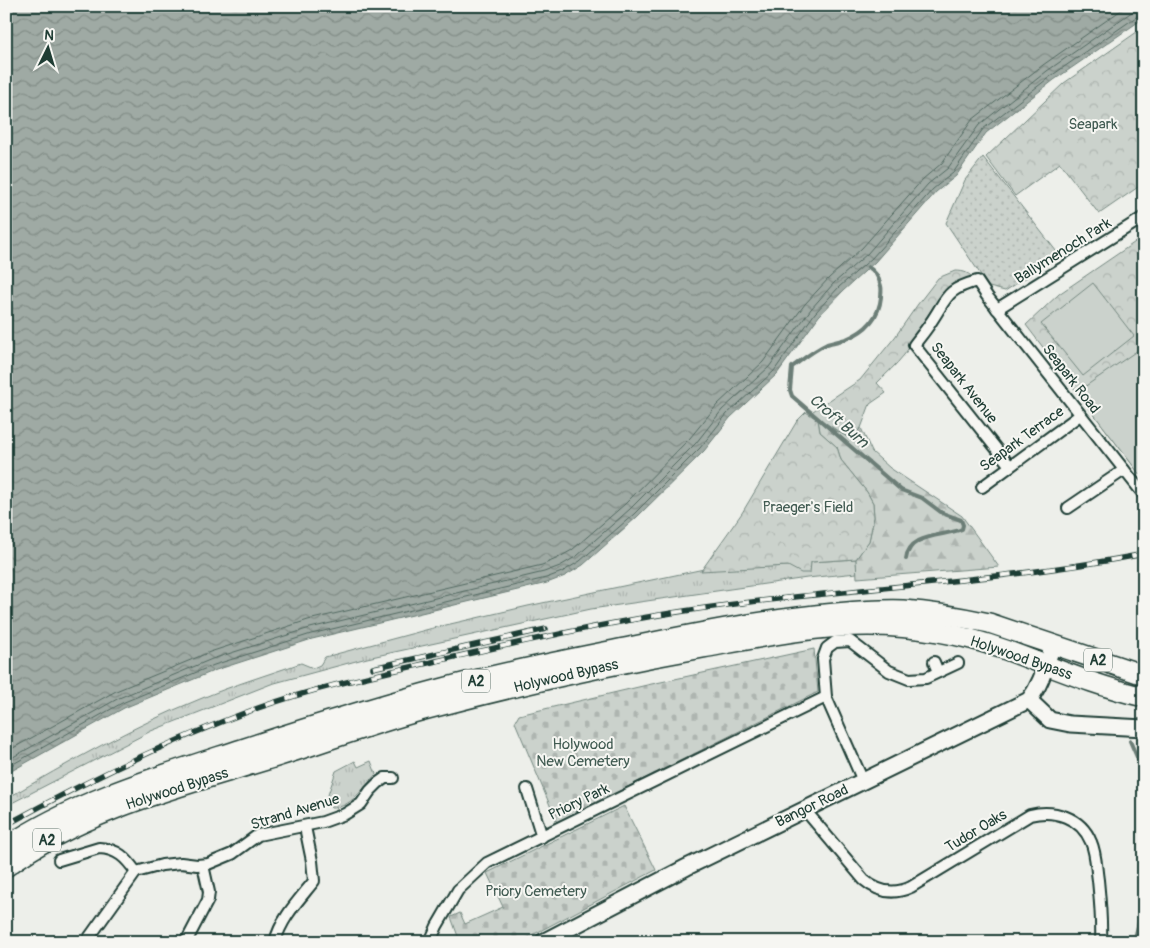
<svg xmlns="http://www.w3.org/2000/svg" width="1150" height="948" viewBox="0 0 1150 948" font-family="Pangolin,sans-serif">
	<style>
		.grass { fill: url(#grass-tufts); stroke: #758880 }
		.forest { fill: url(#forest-firs); stroke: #758880 }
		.cemetery { fill: url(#cemetery-stones); stroke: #758880 }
		.park { fill: url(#park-crowns); stroke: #758880 }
		.garden { fill: url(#garden-dots); stroke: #758880 }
		.pitch { fill: #cbd2cc; stroke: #758880 }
		.water { fill: url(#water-waves); stroke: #6c7e77 }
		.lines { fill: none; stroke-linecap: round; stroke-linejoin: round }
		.shore { stroke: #526961; stroke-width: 1 }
		.stream { stroke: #6c7e77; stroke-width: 4 }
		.street-casing { stroke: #1f3d34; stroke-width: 14 }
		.secondary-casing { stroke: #1f3d34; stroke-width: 19 }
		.highway-casing { stroke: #1f3d34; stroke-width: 22 }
		.street { stroke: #f6f6f2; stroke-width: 10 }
		.secondary { stroke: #f6f6f2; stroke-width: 15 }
		.highway { stroke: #f6f6f2; stroke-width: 19 }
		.rail-casing { stroke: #1f3d34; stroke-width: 5.5 }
		.rail { stroke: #f6f6f2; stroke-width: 4; stroke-dasharray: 11; stroke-linecap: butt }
		.labels { text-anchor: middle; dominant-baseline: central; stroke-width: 4; stroke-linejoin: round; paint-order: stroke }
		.shield { fill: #f6f6f2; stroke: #60746d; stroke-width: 1 }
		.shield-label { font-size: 14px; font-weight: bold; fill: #1f3d34 }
		.park-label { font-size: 15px; fill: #415b52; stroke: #f6f6f2 }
		.street-label { font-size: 15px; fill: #1f3d34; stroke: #f6f6f2 }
		.water-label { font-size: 16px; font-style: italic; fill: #3f5850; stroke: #f6f6f2 }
	</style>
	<defs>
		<pattern id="grass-tufts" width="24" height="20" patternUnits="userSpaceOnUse" patternTransform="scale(1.25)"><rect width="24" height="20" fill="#cbd2cc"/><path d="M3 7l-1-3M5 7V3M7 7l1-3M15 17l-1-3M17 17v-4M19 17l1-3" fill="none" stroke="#aeb5b0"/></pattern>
		<pattern id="forest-firs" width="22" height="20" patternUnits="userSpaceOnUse" patternTransform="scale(1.25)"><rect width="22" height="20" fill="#cbd2cc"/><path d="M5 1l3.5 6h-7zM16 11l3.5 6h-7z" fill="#aeb5b0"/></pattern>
		<pattern id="cemetery-stones" width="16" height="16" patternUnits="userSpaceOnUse" patternTransform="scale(1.25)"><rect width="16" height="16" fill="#cbd2cc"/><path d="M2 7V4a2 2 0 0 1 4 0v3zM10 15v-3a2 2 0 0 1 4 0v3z" fill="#aeb5b0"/></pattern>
		<pattern id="park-crowns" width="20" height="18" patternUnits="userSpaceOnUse" patternTransform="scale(1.25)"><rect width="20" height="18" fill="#cbd2cc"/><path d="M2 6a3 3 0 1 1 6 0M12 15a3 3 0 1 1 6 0" fill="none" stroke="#aeb5b0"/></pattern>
		<pattern id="garden-dots" width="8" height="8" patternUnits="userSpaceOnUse" patternTransform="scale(1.25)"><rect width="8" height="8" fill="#cbd2cc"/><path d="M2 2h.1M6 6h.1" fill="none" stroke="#aeb5b0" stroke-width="1.8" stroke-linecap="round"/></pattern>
		<pattern id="water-waves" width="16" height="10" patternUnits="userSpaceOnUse" patternTransform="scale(1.25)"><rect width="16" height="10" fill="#9faaa4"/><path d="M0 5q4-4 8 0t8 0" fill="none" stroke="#818c86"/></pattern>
	</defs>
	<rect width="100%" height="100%" fill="#edefea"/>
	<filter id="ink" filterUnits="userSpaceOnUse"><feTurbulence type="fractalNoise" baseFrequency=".02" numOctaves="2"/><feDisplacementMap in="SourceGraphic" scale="10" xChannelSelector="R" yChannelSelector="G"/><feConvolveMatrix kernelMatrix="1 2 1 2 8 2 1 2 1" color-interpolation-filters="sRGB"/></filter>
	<g filter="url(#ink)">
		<g class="grass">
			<path d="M856,559l1,14 -50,5 -216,31 -224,49 -96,26 -120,47 -145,75v-7c63,-37 127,-73 194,-100 33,-14 67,-24 101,-36l12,5 7,-3 5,-8 108,-29 95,-22 176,-37 85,-3 20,7 2,-11z"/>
			<path d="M355,761l3,6 13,-6 5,13c-12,13 -26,35 -45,34l-5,-7 10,-30z"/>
		</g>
		<polygon class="forest" points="818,420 849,438 861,428 872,452 890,468 962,516 999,567 857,578 856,559 869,541 874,517 873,503 867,492 841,460 837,447 820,432"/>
		<g class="cemetery">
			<polygon points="814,649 818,692 557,822 515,722 519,715 647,685"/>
			<polygon points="624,806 656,870 519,942 460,942 451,917 460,913 465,924 503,907 487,873"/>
		</g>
		<g class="park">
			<polygon points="1144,27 1144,183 1099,214 1060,163 1015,196 986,157 1064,83"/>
			<polygon points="1144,236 1144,480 1026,325 1059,294"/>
			<path d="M955,271c10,0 14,2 20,9 -5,0 -11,-1 -15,1 -25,11 -40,52 -56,74 -8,10 -18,19 -27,28l9,10 -16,11 -9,24 -12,10 -39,-25 50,-33 35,-43 23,-33 20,-26z"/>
			<polygon points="806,412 818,420 820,432 837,447 841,460 867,492 873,503 874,517 869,541 856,559 811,562 810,573 801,573 788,566 701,571 742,513 797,421"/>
		</g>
		<polygon class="garden" points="983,157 1060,256 1005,291 989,287 946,223 965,180"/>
		<g class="pitch">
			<polygon points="1093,283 1134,336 1083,376 1041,324"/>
			<polygon points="1144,346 1144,480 1077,392"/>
		</g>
		<polygon class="water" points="6,6 1144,6 1144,18 1054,80 986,133 956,176 936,192 875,262 843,291 819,316 777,374 730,418 704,451 637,517 583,565 565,576 547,583 312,639 216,670 124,708 6,774"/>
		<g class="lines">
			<g class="shore">
				<polyline points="6,752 116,691 210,652 308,620 542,565 556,559 572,550 625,504 690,438 717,405 763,362 805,304 829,278 862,248 923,179 942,163 972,120 1043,65 1127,6"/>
				<polyline points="6,761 119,698 212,659 310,628 544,572 560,566 577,556 630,509 696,443 722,410 769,367 811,309 834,283 867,254 928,184 948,168 979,125 1047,71 1136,9 1144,8"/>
				<polyline points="6,768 122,703 214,665 311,634 546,578 562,572 580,561 634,514 700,448 727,414 774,371 815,313 839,287 872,258 933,189 953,173 983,129 1051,76 1139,15 1144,14"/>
			</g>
			<g class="stream">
				<path d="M868,267c8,4 11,11 13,19 1,4 0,7 0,11 -2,21 -15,34 -35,42 -6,2 -13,3 -19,5 -13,6 -24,15 -35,23l-2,23 2,6 109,94 21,8 20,15 19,7 2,5 -1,4c-19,8 -53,4 -56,30"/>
				<polyline points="1022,573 1023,573"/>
				<polyline points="1130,741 1144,773"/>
				<polyline points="1134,942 1144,902"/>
			</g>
			<defs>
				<g id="street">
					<polyline points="997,309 1144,217"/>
					<path d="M1010,466l-96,-121c6,-8 12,-15 17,-23 17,-25 14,-32 46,-41l10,15 157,199"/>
					<polyline points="982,487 1080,415"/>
					<polyline points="1068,508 1124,470"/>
					<polyline points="934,662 938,672"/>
					<polyline points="863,781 826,697 823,659 827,648 835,642 850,641 889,671 909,679 926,678 958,663"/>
					<polyline points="527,789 542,837"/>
					<path d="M805,810l59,70c14,12 30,15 47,7l119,-72c24,-6 51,2 61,27 5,11 5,25 7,38 2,20 4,41 3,62"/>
					<path d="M59,860l40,-12c19,1 27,10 37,24"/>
					<polyline points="86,942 136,872 162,865 181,863 197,865 208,864 232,854 258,835 323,822 345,814 361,804 370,791 378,783 385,778 393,778"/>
					<polyline points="186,942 208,900 209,892 203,865"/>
					<path d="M275,942c6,-24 24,-42 39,-61l-2,-20 -7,-34"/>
					<polyline points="430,942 437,926 458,890 487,863 826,697"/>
				</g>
				<g id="secondary">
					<polyline points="1029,700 1050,720 1070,724 1144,728"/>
					<path d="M543,942l144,-75 342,-167c13,-17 17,-36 24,-55"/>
				</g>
				<g id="highway">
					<path d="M6,847c67,-46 159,-73 236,-98 67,-22 134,-43 202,-61 62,-17 126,-29 190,-42 67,-14 134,-27 202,-33 22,-2 45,-4 67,-3 29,2 58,7 86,13l155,52"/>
					<path d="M6,867c75,-56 176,-81 264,-108 55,-17 109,-38 165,-52 88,-23 178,-43 268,-59 54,-10 110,-22 165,-22 45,0 93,8 135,23 47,17 92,37 141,48"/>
				</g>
			</defs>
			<use href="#street" class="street-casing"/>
			<use href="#secondary" class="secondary-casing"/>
			<use href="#highway" class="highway-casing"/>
			<use href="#street" class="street"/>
			<use href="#secondary" class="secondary"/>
			<use href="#highway" class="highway"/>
			<defs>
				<g id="rail">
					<polyline points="373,668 546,629"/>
					<path d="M6,825c82,-45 164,-85 252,-117 59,-21 122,-34 183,-48 93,-21 186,-42 279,-54 141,-19 284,-25 424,-52"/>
				</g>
			</defs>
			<use href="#rail" class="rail-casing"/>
			<use href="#rail" class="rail"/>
		</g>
	</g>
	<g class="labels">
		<g class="shield">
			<rect x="1084" y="648.5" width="28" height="23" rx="4"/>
			<rect x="462" y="669.5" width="28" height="23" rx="4"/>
			<rect x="33" y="828.5" width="28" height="23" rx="4"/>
		</g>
		<g class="shield-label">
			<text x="1098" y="660">A2</text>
			<text x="476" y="681">A2</text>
			<text x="47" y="840">A2</text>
		</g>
		<g class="park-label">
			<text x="1093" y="124">Seapark</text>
			<text x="808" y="507">Praeger's Field</text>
			<text x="583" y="744">Holywood<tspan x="583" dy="17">New Cemetery</tspan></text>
			<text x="536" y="891">Priory Cemetery</text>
		</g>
		<g class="street-label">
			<text transform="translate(1063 251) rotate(-32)">Ballymenoch Park</text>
			<text transform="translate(1071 379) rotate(52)">Seapark Road</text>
			<text transform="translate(964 383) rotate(52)">Seapark Avenue</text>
			<text transform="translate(1022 439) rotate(-36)">Seapark Terrace</text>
			<text transform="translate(1021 658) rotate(19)">Holywood Bypass</text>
			<text transform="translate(566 676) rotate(-13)">Holywood Bypass</text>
			<text transform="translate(177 789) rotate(-18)">Holywood Bypass</text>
			<text transform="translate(579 802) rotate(-26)">Priory Park</text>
			<text transform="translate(812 806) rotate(-26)">Bangor Road</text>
			<text transform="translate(295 812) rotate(-17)">Strand Avenue</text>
			<text transform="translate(976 831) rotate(-31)">Tudor Oaks</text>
		</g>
		<g class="water-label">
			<text transform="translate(839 421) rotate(41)">Croft Burn</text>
		</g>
	</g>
	<rect width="1150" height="948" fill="none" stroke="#f6f6f2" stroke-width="25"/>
	<rect x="12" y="12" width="1125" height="923" fill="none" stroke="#1f3d34" stroke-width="2" filter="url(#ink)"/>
	<g transform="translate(48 48) rotate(5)" stroke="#f6f6f2" stroke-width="4" paint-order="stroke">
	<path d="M0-4L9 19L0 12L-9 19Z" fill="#1f3d34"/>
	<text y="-8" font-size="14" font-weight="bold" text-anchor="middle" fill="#1f3d34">N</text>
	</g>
</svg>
